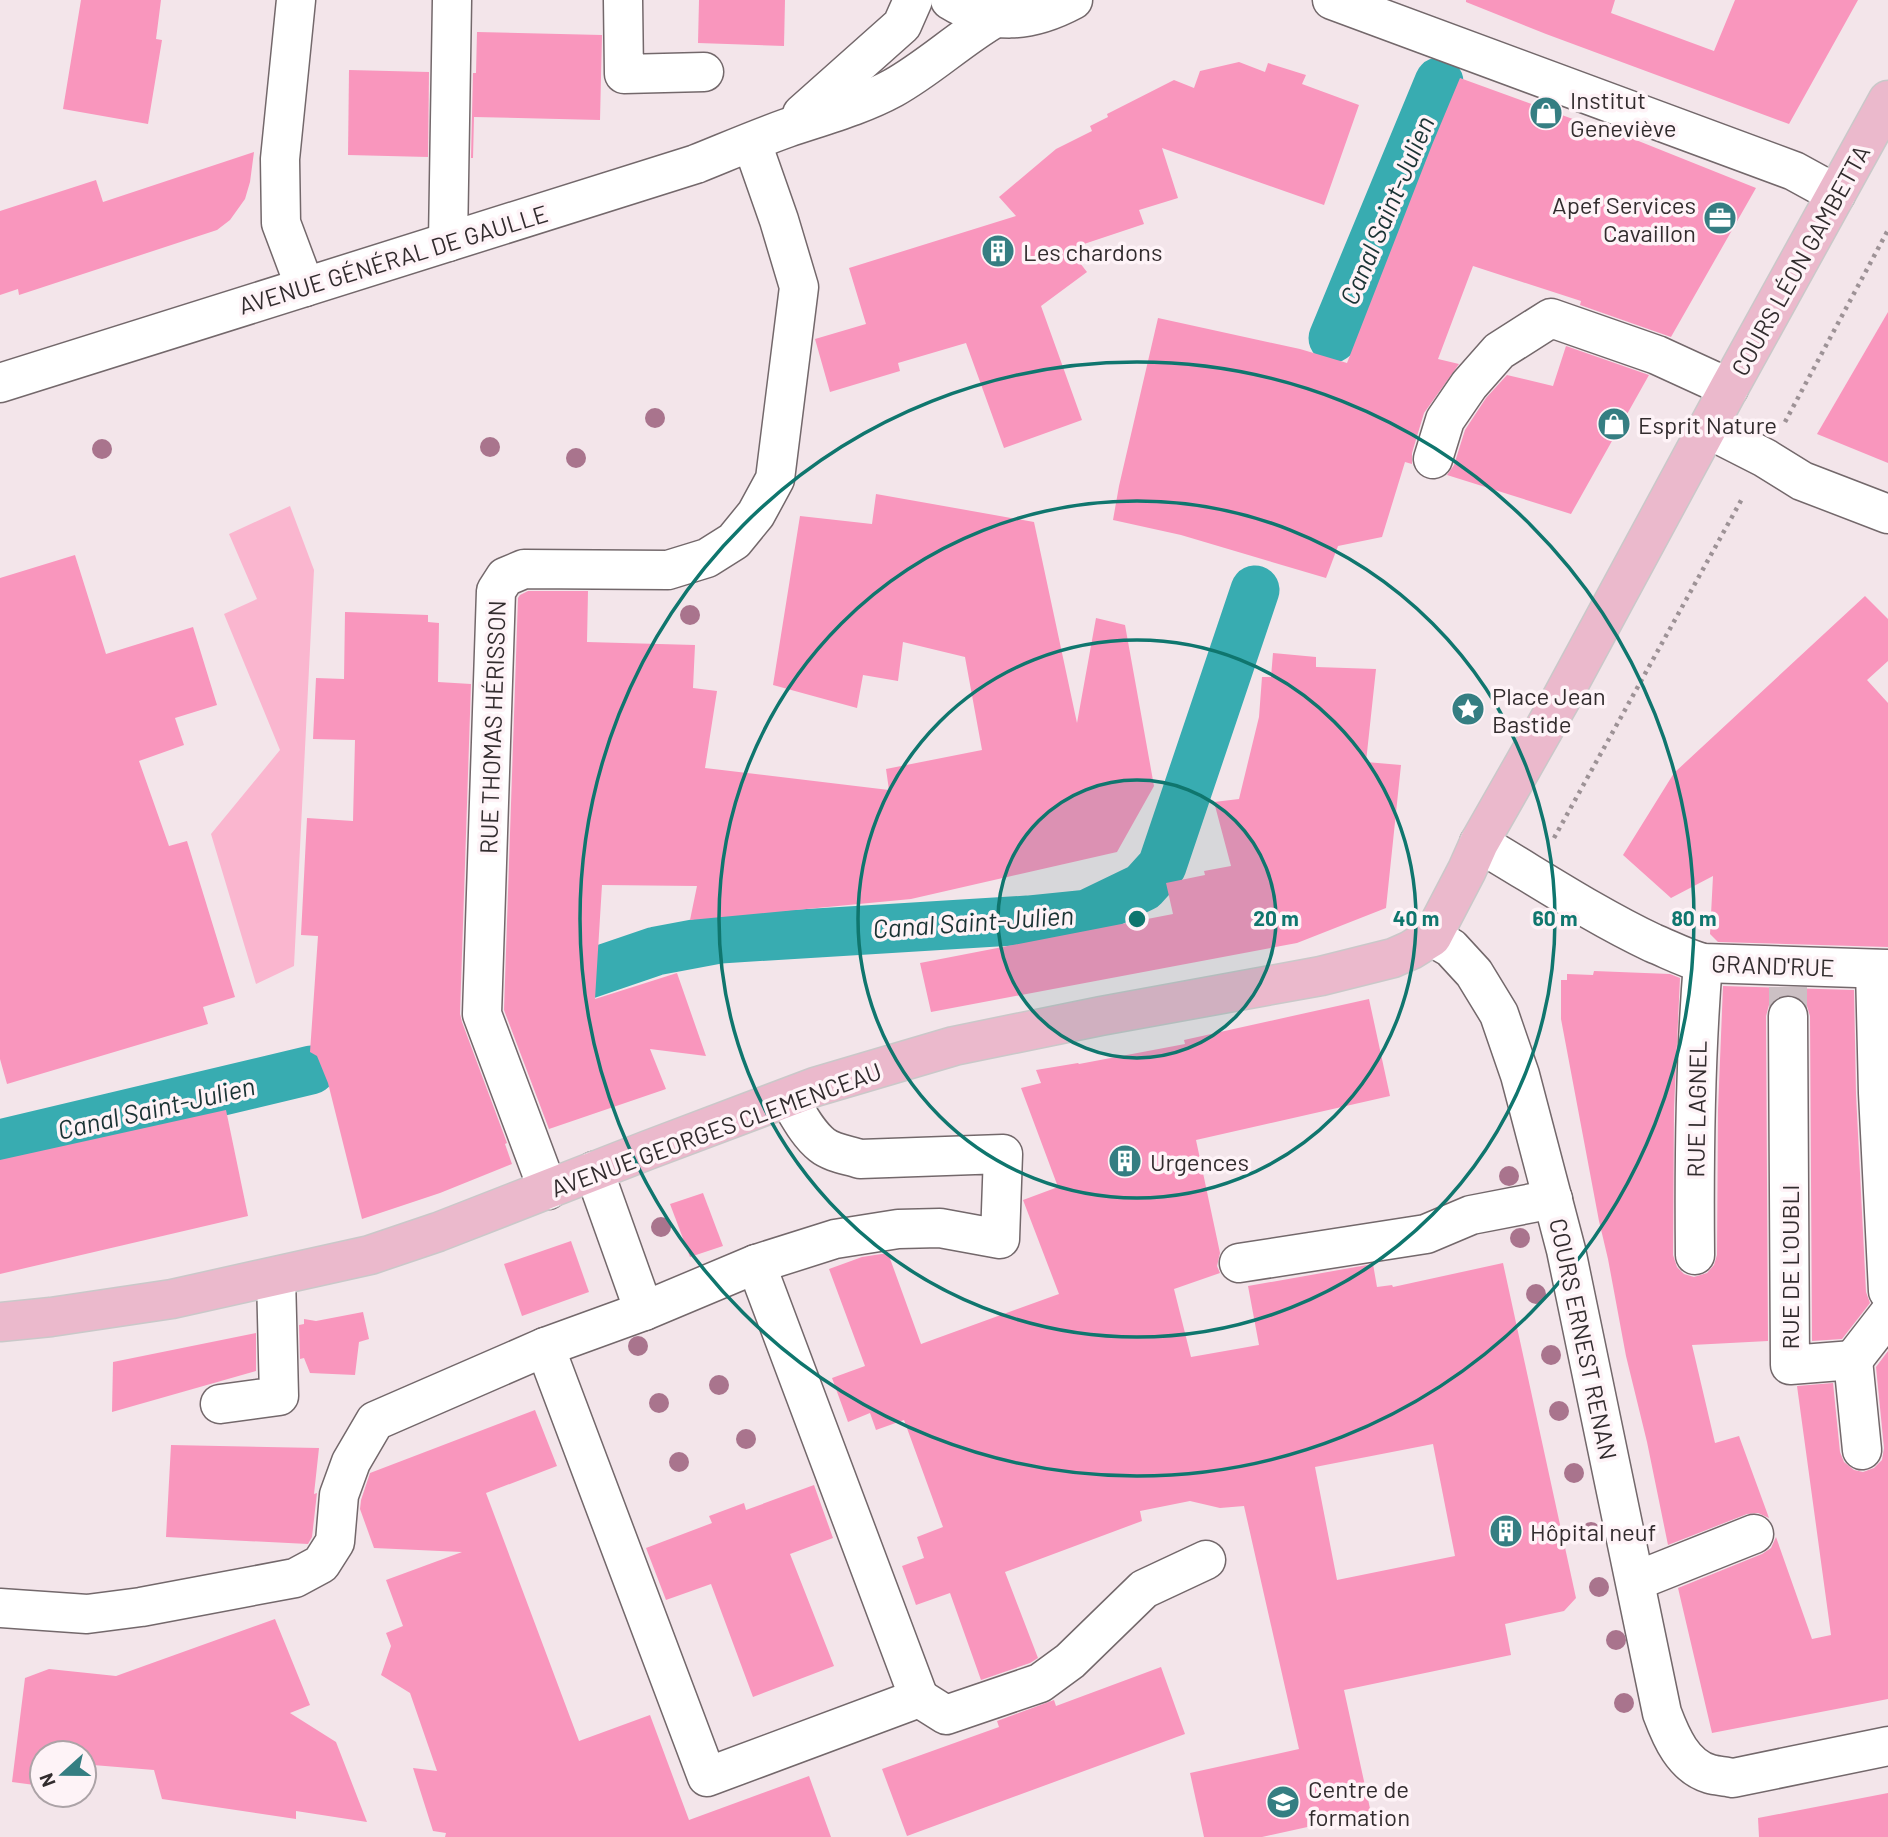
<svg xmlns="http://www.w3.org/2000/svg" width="1888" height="1837" viewBox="0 0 1888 1837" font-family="Barlow,sans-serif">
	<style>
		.green { fill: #fab6cf }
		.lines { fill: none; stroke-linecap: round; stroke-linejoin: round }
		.canal { stroke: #38acb1; stroke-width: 49 }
		.building { fill: #f996bd; fill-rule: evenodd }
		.minor-tunnel { stroke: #ccc0c4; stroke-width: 38; stroke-dasharray: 38 19; stroke-linecap: butt }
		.minor-casing { stroke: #73686b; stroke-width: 41 }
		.major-casing { stroke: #cac8c9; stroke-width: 41 }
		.path { stroke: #9d9296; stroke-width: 4.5; stroke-dasharray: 3.5 5; stroke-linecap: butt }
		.minor { stroke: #fff; stroke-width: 38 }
		.major { stroke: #ebb9cc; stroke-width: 38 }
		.tree { fill: #a9748d }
		.ring { fill: none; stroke: #0f766e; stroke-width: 3.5 }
		.labels { text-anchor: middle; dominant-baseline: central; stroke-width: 7; stroke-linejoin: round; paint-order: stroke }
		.poi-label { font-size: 24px; fill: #322c2e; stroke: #fef3f7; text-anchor: start }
		.street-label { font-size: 24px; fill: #322c2e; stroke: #fef3f7 }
		.water-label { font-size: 26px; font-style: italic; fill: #1a3334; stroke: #fef3f7 }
		.centre { fill: #0f766e; stroke: #fef3f7; stroke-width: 3.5 }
		.ring-label { font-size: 21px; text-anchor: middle; font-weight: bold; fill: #0f766e; stroke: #fef3f7; stroke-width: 7; stroke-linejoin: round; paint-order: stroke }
	</style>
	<rect width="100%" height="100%" fill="#f3e5ea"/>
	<polygon class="green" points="290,506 314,570 294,966 256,984 211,834 280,750 224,614 257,599 229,534"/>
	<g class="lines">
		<g class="canal">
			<polyline points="1333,338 1439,82"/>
			<polyline points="568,981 656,951 720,939 1028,920 1087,914 1143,887 1162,866 1255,590"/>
			<polyline points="0,1144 311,1070"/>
		</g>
	</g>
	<g class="building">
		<polygon points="81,0 161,0 156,39 162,40 148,124 63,109"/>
		<polygon points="699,0 785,0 784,46 698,43"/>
		<polygon points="1466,0 1615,0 1611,13 1714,51 1735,0 1858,0 1789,124 1546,34 1466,2"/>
		<polygon points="477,32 602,35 600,120 474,117 473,158 471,158 473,73 476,73"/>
		<polygon points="1239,62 1265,72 1268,63 1306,75 1302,84 1359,105 1324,205 1162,148 1178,198 1139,210 1144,224 1069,249 1087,272 1041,306 1082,420 1004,448 966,343 898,363 900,371 830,392 815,339 866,324 849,268 1016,216 999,197 1056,149 1092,131 1090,126 1108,117 1107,114 1174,80 1194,88 1200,71"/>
		<polygon points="349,70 429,72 428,157 348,155"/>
		<polygon points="1460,78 1625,138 1626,136 1756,188 1671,337 1580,305 1581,301 1473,266 1438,359 1459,364 1424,413 1412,453 1412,464 1405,462 1382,537 1338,546 1326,578 1181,535 1113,520 1119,486 1158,318 1300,349 1347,363 1432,145"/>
		<polygon points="254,152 250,182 245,199 230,220 217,230 19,295 18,289 0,295 0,211 96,180 103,202"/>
		<polygon points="1888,312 1888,463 1817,434"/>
		<polygon points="1566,346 1649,375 1571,514 1447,475 1454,465 1465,430 1486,398 1507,375 1553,386"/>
		<polygon points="876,494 1034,522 1077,723 1096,618 1125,625 1154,786 1117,852 911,899 690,920 697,886 602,885 595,999 677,973 706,1056 650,1049 666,1089 549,1129 504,1010 518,598 520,595 528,591 588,591 587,642 695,645 693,688 717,691 705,768 889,790 886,769 982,750 965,657 903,642 898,681 863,675 857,708 773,685 800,516 872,524"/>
		<polygon points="75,555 106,654 193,627 217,705 175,718 184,745 139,761 169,846 187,841 235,997 203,1007 208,1024 7,1084 0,1059 0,578"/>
		<polygon points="1865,596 1888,619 1888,661 1867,680 1888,703 1888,947 1718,942 1710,934 1713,876 1671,898 1623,855 1674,773"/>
		<polygon points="345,612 428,615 428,622 439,623 438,682 471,684 460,1014 462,1022 507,1143 505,1144 512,1164 440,1193 362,1219 328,1083 317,1056 310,1052 318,936 301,935 307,818 353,821 355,740 313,739 316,678 344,679"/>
		<polygon points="1273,653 1316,657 1316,667 1376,669 1366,762 1401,765 1386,908 1297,943 931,1012 920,963 1173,914 1166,883 1205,875 1204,871 1231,866 1214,802 1239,799 1259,717 1262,677 1271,677"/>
		<polygon points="1594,971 1670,974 1680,978 1674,1108 1673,1255 1677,1267 1684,1274 1694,1277 1707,1273 1714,1265 1717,1255 1718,1110 1723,986 1854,990 1856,1094 1866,1292 1870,1303 1842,1339 1812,1341 1810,1016 1807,1006 1799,997 1789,994 1778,997 1769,1005 1766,1016 1768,1341 1692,1345 1715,1443 1739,1436 1769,1518 1758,1513 1747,1514 1668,1545 1647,1442 1626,1356 1608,1259 1599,1221 1561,1019 1561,980 1567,980 1567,974 1593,975"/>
		<path d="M1369,999l21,97 -194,44 24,113 -3,13 3,7 -46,16 17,68 68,-12 -11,-59 125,-22 4,23 15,-2 1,2 110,-24 73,335 -12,13 -59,13 6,31 -167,35 27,123 -109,24h-58l-14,-64 109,-24 -55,-243 -24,2 -30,-7 -50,10 2,10 -137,51 33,86 -8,5 -49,17 -31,-87 -34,12 -14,-39 22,-8 -7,-21 26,-10 -39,-107 -28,10 -6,-17 -22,9 -16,-44 33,-12 -36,-97 33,-12 26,-4 33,91 138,-50 -36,-94 35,-13 -37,-99 20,-5 -5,-13 42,-7 1,1 106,-20 -1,-4zM1433,1444l22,112 -118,24 -22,-113z"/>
		<polygon points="226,1110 248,1216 0,1274 0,1160"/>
		<polygon points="703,1193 723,1246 690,1257 670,1204"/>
		<polygon points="571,1241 589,1292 522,1316 504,1264"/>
		<polygon points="363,1312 369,1339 359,1342 355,1375 310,1373 304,1358 300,1359 299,1325 304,1324 304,1319 316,1321"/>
		<polygon points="256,1333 256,1371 112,1412 113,1362"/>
		<polygon points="1888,1351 1888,1699 1712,1733 1678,1588 1762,1554 1771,1548 1776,1537 1812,1639 1831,1635 1797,1386 1833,1383 1840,1452 1844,1462 1854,1470 1863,1472 1874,1468 1882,1460 1884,1448 1876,1367"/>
		<polygon points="535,1410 557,1466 486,1493 579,1741 650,1715 689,1820 809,1776 831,1837 445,1837 446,1833 433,1831 413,1768 437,1771 410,1693 381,1675 391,1646 386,1633 403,1626 386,1580 462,1552 374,1548 360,1509 361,1500 370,1473"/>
		<polygon points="171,1445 319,1448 314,1494 317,1493 312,1537 308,1544 166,1537"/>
		<polygon points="814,1485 833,1538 790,1554 834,1666 753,1697 711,1584 666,1600 646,1548 712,1523 709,1516 744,1503 746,1510"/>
		<polygon points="275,1619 310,1705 290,1713 336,1742 367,1822 296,1811 296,1819 162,1799 154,1770 93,1765 90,1791 84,1790 84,1753 42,1753 42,1786 12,1782 25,1678 49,1669 116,1676"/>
		<polygon points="1161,1667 1185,1734 907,1836 882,1769 999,1727 997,1721 1054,1700 1056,1706"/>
		<polygon points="1888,1793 1888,1837 1759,1837 1758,1818"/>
	</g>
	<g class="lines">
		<polyline class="minor-tunnel" points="1788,1016 1788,987"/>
		<defs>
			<g id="minor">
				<polyline points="296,0 280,159 281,223 305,287"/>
				<polyline points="623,0 624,74 704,72"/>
				<path d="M950,0c42,26 80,23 123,0"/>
				<polyline points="1332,0 1794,171 1836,194"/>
				<polyline points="802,114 902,25 913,0"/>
				<polyline points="448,242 452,0"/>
				<path d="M0,383l696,-219c30,-12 60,-25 91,-36 35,-12 73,-22 106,-40 36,-20 66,-49 102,-70"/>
				<polyline points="1708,429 1765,458 1802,481 1888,514"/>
				<polyline points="1433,459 1445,420 1469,385 1499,351 1551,318 1657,355 1729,388"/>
				<path d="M1479,843c58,34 113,71 174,100 17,7 32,15 50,20l185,6"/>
				<path d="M1432,937l19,11 23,25 25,41 21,61 46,175 96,463c9,24 21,53 48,61 7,2 15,2 23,4l155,-32"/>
				<polyline points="1875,969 1878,1093 1888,1291"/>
				<polyline points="1788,1016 1790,1365 1853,1360"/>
				<polyline points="594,1171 644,1311"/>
				<polyline points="548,1190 482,1014 496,591 505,577 524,569 668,570 707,558 734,541 756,514 775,479 799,287 779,220 752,143"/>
				<path d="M1695,1255c-1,-97 0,-195 8,-292"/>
				<polyline points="1239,1263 1426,1234 1471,1215 1553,1199"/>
				<polyline points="545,1347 707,1777 919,1698 756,1264"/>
				<polyline points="1853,1360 1862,1450"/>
				<polyline points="1853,1360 1888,1315"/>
				<polyline points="220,1404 279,1396 276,1277"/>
				<polyline points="1636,1581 1754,1534"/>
				<path d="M0,1608l87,6 54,-7 154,-29 26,-14 14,-22 4,-47 12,-33 24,-41 170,-74 99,-36 112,-47 79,-25 63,-10 42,-1 60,11 3,-85 -143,5c-12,-4 -28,-6 -38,-14 -15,-12 -24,-31 -34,-47"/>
				<polyline points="919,1698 946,1715 1040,1683 1070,1661 1144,1589 1206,1560"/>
			</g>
			<polyline id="major" points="0,1322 51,1317 172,1299 370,1255 438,1232 648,1150 815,1087 954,1046 1101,1016 1321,976 1393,958 1411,950 1432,937 1467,870 1479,843 1561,699 1729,388 1888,100"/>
		</defs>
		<use href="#minor" class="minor-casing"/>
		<use href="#major" class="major-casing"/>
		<g class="path">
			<polyline points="1785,422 1888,230"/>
			<polyline points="1554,838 1743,497"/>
		</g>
		<use href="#minor" class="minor"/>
		<use href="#major" class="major"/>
	</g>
	<g class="tree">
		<circle cx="655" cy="418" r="10"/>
		<circle cx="490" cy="447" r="10"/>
		<circle cx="102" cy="449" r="10"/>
		<circle cx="576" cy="458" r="10"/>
		<circle cx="690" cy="615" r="10"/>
		<circle cx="1509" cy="1176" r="10"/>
		<circle cx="661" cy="1227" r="10"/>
		<circle cx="1520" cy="1238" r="10"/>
		<circle cx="1536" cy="1294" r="10"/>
		<circle cx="638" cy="1346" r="10"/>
		<circle cx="1551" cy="1355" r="10"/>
		<circle cx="719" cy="1385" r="10"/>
		<circle cx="659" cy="1403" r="10"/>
		<circle cx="1559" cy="1411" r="10"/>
		<circle cx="746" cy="1439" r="10"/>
		<circle cx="679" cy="1462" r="10"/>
		<circle cx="1574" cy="1473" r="10"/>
		<circle cx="1591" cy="1532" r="10"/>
		<circle cx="1599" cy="1587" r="10"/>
		<circle cx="1616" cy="1640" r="10"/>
		<circle cx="1624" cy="1703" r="10"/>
	</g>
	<circle cx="1137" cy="919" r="139" fill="#0f766e" fill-opacity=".12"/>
	<g class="ring">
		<circle cx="1137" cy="919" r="139"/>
		<circle cx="1137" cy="919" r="279"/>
		<circle cx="1137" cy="919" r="418"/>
		<circle cx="1137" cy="919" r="557"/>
	</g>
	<defs>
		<symbol id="shop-disc" viewBox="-11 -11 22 22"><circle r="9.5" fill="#357e82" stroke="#fef3f7"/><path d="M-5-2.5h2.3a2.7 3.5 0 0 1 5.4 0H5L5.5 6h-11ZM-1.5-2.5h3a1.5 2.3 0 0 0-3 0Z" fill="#fff"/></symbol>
		<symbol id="office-disc" viewBox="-11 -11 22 22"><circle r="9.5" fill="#357e82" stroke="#fef3f7"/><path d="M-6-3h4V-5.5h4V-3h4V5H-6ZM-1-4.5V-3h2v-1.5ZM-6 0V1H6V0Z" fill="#fff"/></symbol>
		<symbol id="building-disc" viewBox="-11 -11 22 22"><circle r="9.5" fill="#357e82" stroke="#fef3f7"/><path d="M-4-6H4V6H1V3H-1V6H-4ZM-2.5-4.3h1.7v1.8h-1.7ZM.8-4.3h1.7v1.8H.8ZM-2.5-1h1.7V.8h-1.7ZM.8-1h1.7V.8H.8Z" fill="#fff"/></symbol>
		<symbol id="sight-disc" viewBox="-11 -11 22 22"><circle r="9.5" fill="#357e82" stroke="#fef3f7"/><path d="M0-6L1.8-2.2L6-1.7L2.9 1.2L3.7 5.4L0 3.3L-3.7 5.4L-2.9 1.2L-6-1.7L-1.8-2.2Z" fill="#fff"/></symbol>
		<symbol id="university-disc" viewBox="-11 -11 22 22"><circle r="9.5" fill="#357e82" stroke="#fef3f7"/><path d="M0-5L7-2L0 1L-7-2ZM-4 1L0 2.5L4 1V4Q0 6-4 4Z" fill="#fff"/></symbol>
	</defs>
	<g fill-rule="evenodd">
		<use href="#shop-disc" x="1527" y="94" width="38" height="38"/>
		<use href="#office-disc" x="1701" y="199" width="38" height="38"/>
		<use href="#building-disc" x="979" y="232" width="38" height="38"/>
		<use href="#shop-disc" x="1595" y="405" width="38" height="38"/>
		<use href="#sight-disc" x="1449" y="690" width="38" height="38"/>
		<use href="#building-disc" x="1106" y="1142" width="38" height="38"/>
		<use href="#building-disc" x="1487" y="1512" width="38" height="38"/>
		<use href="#university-disc" x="1264" y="1783" width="38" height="38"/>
	</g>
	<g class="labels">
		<g class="poi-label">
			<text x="1570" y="99">Institut<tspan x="1570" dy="28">Geneviève</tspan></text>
			<text x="1696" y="204" text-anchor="end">Apef Services<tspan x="1696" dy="28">Cavaillon</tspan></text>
			<text x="1023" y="251">Les chardons</text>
			<text x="1638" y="424">Esprit Nature</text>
			<text x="1492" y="695">Place Jean<tspan x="1492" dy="28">Bastide</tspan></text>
			<text x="1150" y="1161">Urgences</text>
			<text x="1530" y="1531">Hôpital neuf</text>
			<text x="1308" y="1788">Centre de<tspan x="1308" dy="28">formation</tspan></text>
		</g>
		<g class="street-label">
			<text transform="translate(393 259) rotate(-17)">AVENUE GÉNÉRAL DE GAULLE</text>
			<text transform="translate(1800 260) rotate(-61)">COURS LÉON GAMBETTA</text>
			<text transform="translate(492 727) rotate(-88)">RUE THOMAS HÉRISSON</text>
			<text transform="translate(1773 965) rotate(2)">GRAND'RUE</text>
			<text transform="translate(1696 1109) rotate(-89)">RUE LAGNEL</text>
			<text transform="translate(716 1129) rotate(-20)">AVENUE GEORGES CLEMENCEAU</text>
			<text transform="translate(1789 1267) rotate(-90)">RUE DE L'OUBLI</text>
			<text transform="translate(1584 1339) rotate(78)">COURS ERNEST RENAN</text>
		</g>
		<g class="water-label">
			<text transform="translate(1386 210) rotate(-67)">Canal Saint-Julien</text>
			<text transform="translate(973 921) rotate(-4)">Canal Saint-Julien</text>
			<text transform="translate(156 1107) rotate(-13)">Canal Saint-Julien</text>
		</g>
	</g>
	<circle cx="1137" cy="919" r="10" class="centre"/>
	<g class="ring-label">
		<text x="1276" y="926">20 m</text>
		<text x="1416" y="926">40 m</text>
		<text x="1555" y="926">60 m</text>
		<text x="1694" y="926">80 m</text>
	</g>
	<g transform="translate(63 1774) rotate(249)"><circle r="33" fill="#fef3f7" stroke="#aca3a7" stroke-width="2"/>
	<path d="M0-5L12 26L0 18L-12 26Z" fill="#357e82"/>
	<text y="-10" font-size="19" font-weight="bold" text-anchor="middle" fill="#322c2e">N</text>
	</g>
</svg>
